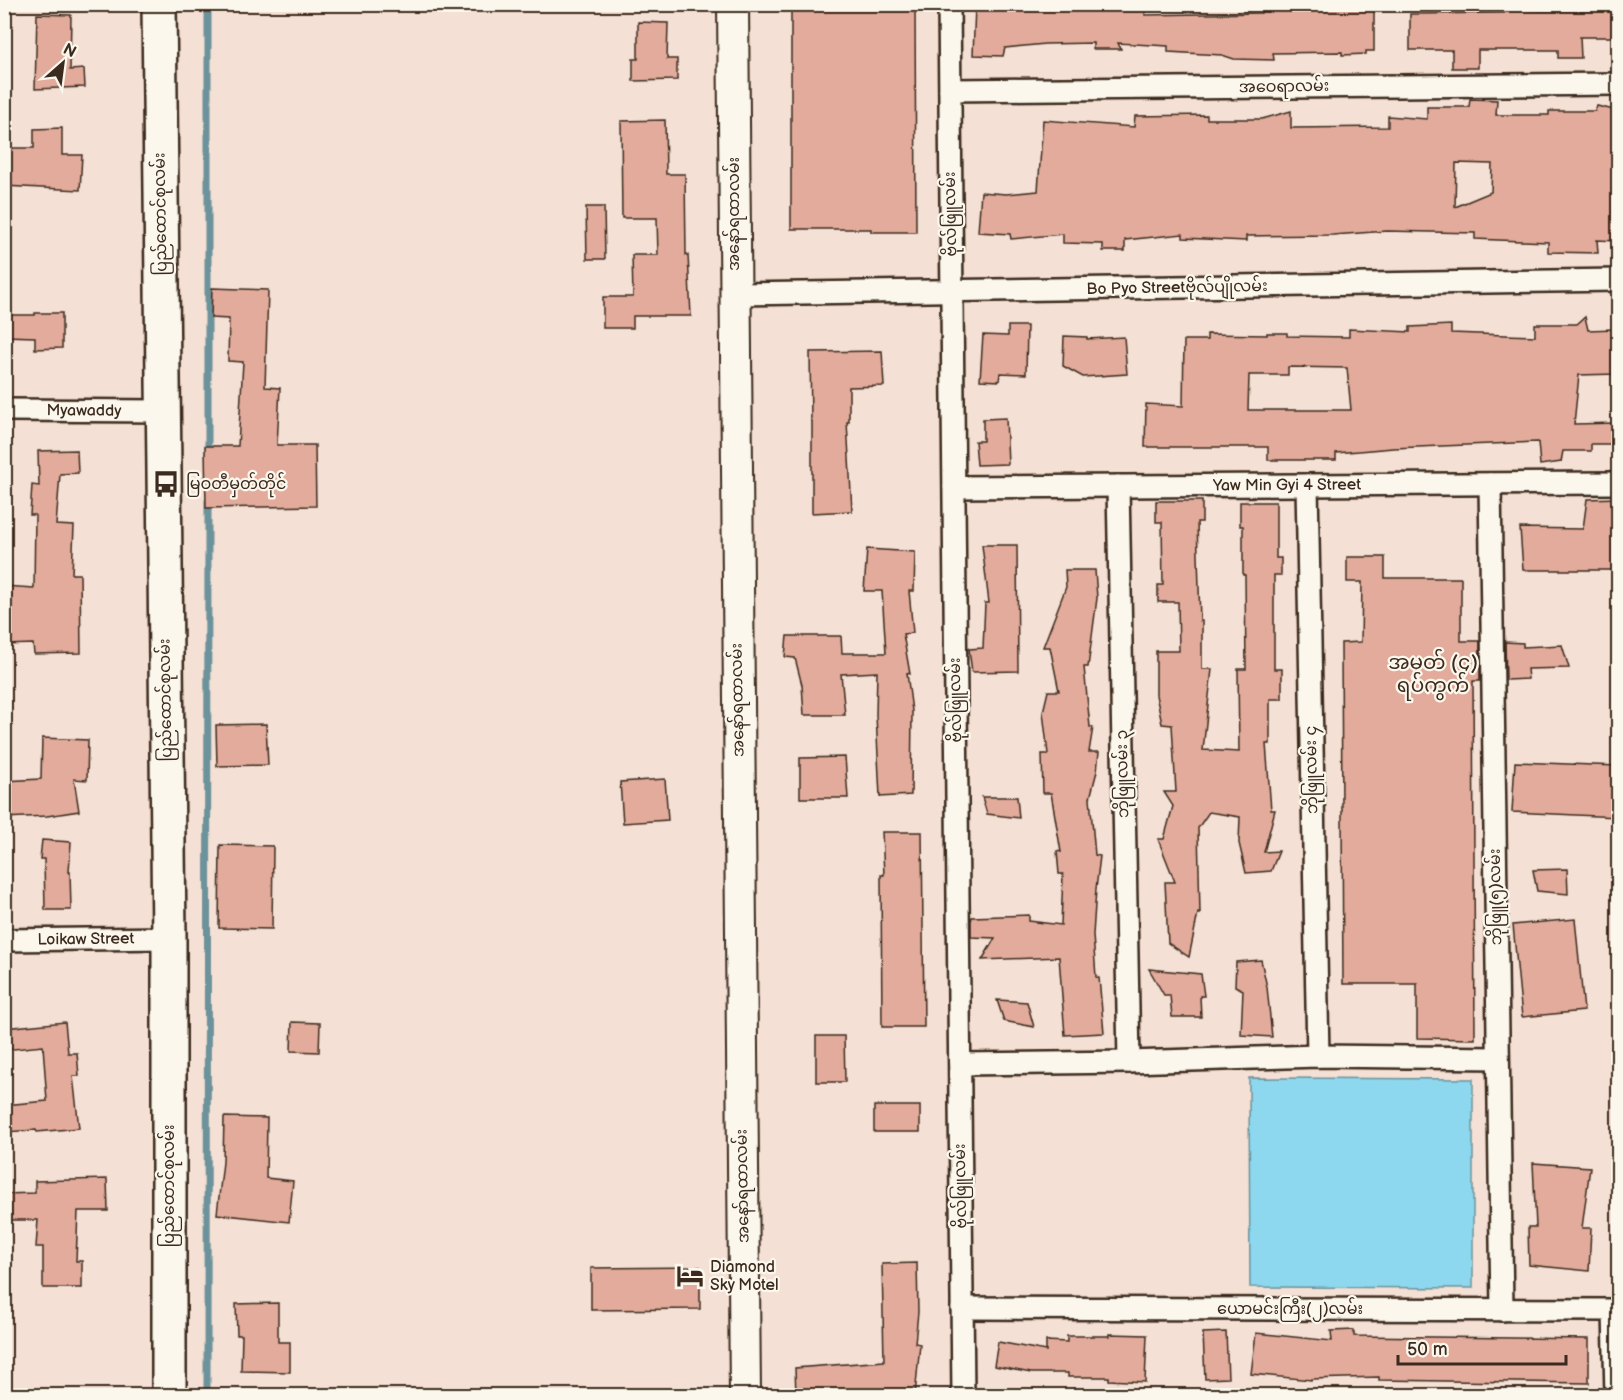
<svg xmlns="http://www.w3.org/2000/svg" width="1623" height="1400" viewBox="0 0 1623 1400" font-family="'Balsamiq Sans','Noto Sans Myanmar',sans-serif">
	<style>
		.water { fill: #8dd8ee; stroke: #6c929b; stroke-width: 1.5 }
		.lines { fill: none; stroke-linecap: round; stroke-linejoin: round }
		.stream { stroke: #6c929b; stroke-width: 7 }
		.building { fill: #e3ab9b; stroke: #3b2a1e; stroke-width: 1.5; fill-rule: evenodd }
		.street-casing { stroke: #3b2a1e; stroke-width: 26 }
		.secondary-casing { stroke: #3b2a1e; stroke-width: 34 }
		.primary-casing { stroke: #3b2a1e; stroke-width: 38 }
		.street { stroke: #fbf7ec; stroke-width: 21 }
		.secondary { stroke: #fbf7ec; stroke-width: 30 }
		.primary { stroke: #fbf7ec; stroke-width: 33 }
		.labels { text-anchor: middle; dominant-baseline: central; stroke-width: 4.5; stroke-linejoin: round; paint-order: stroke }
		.street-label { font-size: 16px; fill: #3b2a1e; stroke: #fbf7ec }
		.poi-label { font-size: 16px; fill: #3b2a1e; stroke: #fbf7ec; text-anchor: start }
		.quarter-label { font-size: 20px; fill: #3b2a1e; stroke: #fbf7ec }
	</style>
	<rect width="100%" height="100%" fill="#f4e0d4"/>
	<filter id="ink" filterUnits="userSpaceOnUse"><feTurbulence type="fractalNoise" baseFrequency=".0167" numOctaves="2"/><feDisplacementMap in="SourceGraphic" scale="12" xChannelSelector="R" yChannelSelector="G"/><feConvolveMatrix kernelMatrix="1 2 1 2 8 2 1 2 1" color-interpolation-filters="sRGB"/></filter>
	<g filter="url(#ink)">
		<polygon class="water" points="1249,1078 1473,1079 1473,1288 1250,1287"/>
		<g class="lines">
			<g class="stream">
				<polyline points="208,454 208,4"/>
				<polyline points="207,1396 208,501"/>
			</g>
		</g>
		<g class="building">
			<polygon points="791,4 915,4 916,232 871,232 871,229 791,229"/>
			<polygon points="1044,4 1146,4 1145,15 1261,13 1261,9 1264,9 1264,4 1374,4 1374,51 1366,51 1366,54 1342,55 1342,52 1273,53 1274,60 1234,59 1222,55 1168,52 1168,46 1118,43 1121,49 1093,49 1093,43 1045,44 1005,48 1003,56 973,55 975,6 1012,11 1044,8"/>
			<polygon points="1504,4 1537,4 1537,10 1594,10 1594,4 1618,4 1618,37 1580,37 1581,58 1558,58 1558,50 1478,50 1478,68 1452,68 1452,50 1410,50 1410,14 1504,13"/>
			<polygon points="37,14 71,15 70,70 84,69 85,87 35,89"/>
			<polygon points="638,22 668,23 667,59 677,59 677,80 633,81 633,59 638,59"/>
			<path d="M1470,99l27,1 -1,15h53v-4h46l2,-5 21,5v130l-21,-1 1,13 -50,-1v-10l-73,-3v-6l-88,-2 -54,4 -87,1v5l-63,-3v-4l-58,6v11h-22v-7l-40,-1v-9l-52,5 -1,-5 -32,-2 3,-40 25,2 32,-3 5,-71 91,7 1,-11 72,-1v4h55l29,-8v17l97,-1v-11l39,3v-12h42zM1456,163l36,1 -1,28 -36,15z"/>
			<polygon points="665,120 666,174 685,174 686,255 688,255 691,316 633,316 633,328 603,328 603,297 633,297 632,255 658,255 657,218 622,218 621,121"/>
			<polygon points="62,128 62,155 82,155 80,190 4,186 4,148 34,148 34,129"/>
			<polygon points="586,207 604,207 605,259 587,259"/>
			<polygon points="212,288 268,290 265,387 280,388 277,445 315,445 316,506 206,508 205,446 238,446 243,362 228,361 229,319 211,318"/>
			<polygon points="35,313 62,313 62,348 35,349 35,337 4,336 4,315 35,315"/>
			<path d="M1585,317l3,13 27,-1 2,45 -38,1 -5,49 44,-1v21h-27v7h-28l-2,11 -21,3 -2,-23 -145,6 -57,5v7h-68v-13h-123l1,-43 37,2 1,-66h23v-6l60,1v-2h20v3l62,1v-8l61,3v-5l41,-2v8l84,3v-12h42zM1288,367l59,1 4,42h-103l1,-35h39z"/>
			<polygon points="1008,326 1027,326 1026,374 1000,373 999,381 980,380 983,335 1008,336"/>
			<polygon points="1064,336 1087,337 1087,339 1124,337 1127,374 1083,377 1063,366"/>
			<polygon points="882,351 884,386 849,387 849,422 847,422 852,511 812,513 812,421 811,421 810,352"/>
			<polygon points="1006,418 1008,464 977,465 975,441 983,441 983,419"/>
			<polygon points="77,450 78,473 60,474 56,525 74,526 72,574 80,574 81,653 34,654 33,644 4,645 4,586 34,588 35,515 30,515 32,485 39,486 38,451"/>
			<polygon points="1618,498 1618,570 1523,570 1520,528 1583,529 1587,499"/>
			<polygon points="1156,501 1202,501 1202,522 1197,522 1200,621 1202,621 1202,669 1212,669 1203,750 1239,752 1238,669 1246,669 1245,575 1243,575 1243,526 1240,526 1240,502 1276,502 1276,558 1281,558 1281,575 1274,575 1274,669 1282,669 1282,699 1270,699 1270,744 1266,744 1271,810 1275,810 1264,852 1279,851 1271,871 1246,873 1239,843 1240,817 1209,812 1198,828 1200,914 1198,913 1189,957 1168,943 1165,882 1175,882 1158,839 1164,839 1173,806 1164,792 1176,792 1172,725 1162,724 1156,695 1156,651 1179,651 1178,602 1158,602 1158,585 1163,585 1162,522 1156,522"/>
			<polygon points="982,545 1017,545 1018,671 972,672 969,649 983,648 985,603 989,603"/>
			<polygon points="867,549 915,552 914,591 909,591 913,633 903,634 910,674 907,673 912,711 911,795 880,797 876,715 877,672 841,674 845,715 804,715 802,685 795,658 785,657 787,636 841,636 842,653 886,653 882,591 864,591"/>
			<polygon points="1347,557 1385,557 1385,578 1461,578 1461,641 1480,641 1480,681 1473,681 1475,1039 1417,1038 1417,984 1343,984 1341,643 1361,642 1362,582 1347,582"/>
			<polygon points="1065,570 1095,570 1097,598 1088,667 1084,667 1090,727 1093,727 1089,752 1099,752 1097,771 1090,798 1095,855 1100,856 1096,889 1093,935 1096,977 1099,978 1104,1033 1065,1035 1059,957 982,960 995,938 971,937 971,921 972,917 1029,915 1029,921 1061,925 1063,874 1059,874 1057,851 1061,852 1051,793 1043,793 1042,754 1048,754 1043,712 1048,691 1059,691 1050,647 1043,647 1066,587"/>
			<polygon points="1505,642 1523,643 1523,647 1562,645 1569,668 1527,669 1528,679 1506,680"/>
			<polygon points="266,724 268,765 217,766 216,725"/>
			<polygon points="42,738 88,740 87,780 74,779 79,811 47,816 4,818 4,781 41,779"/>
			<polygon points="845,757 848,798 800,798 800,758"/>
			<polygon points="1515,762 1618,766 1618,817 1512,812"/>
			<polygon points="665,779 668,820 623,823 620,782"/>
			<polygon points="982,797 1017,797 1019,818 987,814"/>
			<polygon points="882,832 922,832 924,1027 882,1027 881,875 884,875"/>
			<polygon points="42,840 71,842 69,872 70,872 71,910 45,910 44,859 40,859"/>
			<polygon points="220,845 273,846 272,929 219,928"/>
			<polygon points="1567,869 1568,894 1537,891 1533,870"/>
			<polygon points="1575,919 1584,1011 1522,1017 1513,925"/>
			<polygon points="1261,960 1267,987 1272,1037 1241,1035 1243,990 1235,986 1236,962"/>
			<polygon points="1149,969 1201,974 1204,996 1200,996 1201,1017 1172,1017 1170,995 1164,995"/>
			<polygon points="997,1000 1027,1002 1034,1027 1004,1021"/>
			<polygon points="65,1022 68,1053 77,1053 79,1076 73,1076 79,1128 37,1132 36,1130 4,1132 4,1105 47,1101 43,1046 4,1050 4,1028"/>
			<polygon points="292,1022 320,1023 319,1052 291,1051"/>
			<polygon points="816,1036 844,1036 845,1082 816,1082"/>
			<rect x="874" y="1106" width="46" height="26"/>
			<polygon points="224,1117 267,1118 266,1178 293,1181 289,1222 217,1214 223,1162"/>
			<polygon points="1533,1163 1590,1167 1582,1228 1591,1228 1589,1271 1529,1265 1528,1227 1536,1227"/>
			<polygon points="107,1179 108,1211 78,1211 76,1261 82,1261 82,1288 43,1288 43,1247 36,1247 38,1220 4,1220 4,1194 35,1193 35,1181"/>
			<polygon points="917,1263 918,1312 915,1343 920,1344 915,1395 891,1393 890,1395 796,1395 795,1368 884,1361 882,1264"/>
			<polygon points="700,1267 700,1309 591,1310 591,1268"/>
			<polygon points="278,1303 278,1342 290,1342 290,1372 241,1371 242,1335 237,1335 236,1304"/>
			<polygon points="1354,1330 1354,1336 1589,1339 1589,1383 1379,1380 1379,1377 1311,1379 1311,1380 1251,1374 1256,1333 1332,1341 1331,1331"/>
			<polygon points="1226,1332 1228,1378 1205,1379 1203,1333"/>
			<polygon points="1109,1334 1147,1335 1145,1382 1109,1380 1109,1377 1068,1377 1068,1373 1031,1373 994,1366 998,1342 1046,1351 1046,1341 1067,1342 1067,1336 1109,1336"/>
		</g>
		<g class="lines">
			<defs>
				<g id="street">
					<polyline points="949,4 963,1396"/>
					<polyline points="950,90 1618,84"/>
					<polyline points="735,294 1618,280"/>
					<path id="s1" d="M4,410l159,1"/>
					<polyline points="1490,484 1502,1310"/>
					<polyline points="1307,485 1318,1056"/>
					<polyline points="1118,486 1129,1062"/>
					<path id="s2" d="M954,487l664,-4"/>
					<path id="s3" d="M4,940l165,-2"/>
					<polyline points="960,1064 1129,1062 1318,1056 1498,1058"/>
					<polyline points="962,1308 1618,1310"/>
					<polyline points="1614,1310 1616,1396"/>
				</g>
				<polyline id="secondary" points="733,4 745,1396"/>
				<polyline id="primary" points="159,4 169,938 169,1396"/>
			</defs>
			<use href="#street" class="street-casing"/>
			<use href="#secondary" class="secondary-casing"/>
			<use href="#primary" class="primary-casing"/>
			<use href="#street" class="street"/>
			<use href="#secondary" class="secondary"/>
			<use href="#primary" class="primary"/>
		</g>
	</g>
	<defs>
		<symbol id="bus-bare" viewBox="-9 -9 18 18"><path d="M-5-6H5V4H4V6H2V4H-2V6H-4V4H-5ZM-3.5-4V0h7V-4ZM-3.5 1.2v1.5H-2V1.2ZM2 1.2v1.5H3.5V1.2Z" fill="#3b2a1e" stroke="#fbf7ec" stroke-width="2.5" paint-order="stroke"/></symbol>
		<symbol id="hotel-bare" viewBox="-9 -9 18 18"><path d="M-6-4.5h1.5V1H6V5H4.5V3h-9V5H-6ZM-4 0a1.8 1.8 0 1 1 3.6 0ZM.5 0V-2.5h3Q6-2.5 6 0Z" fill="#3b2a1e" stroke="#fbf7ec" stroke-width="2.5" paint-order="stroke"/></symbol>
	</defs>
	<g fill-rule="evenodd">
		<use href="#bus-bare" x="147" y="465" width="38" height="38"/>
		<use href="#hotel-bare" x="671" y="1257" width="38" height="38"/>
	</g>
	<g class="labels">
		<g class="street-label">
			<text transform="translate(1284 87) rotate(-1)">အဝေရာလမ်း</text>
			<text transform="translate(161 214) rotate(-91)">ပြည်ထောင်စုလမ်း</text>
			<text transform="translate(734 214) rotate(-90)">အနော်ရထာလမ်း</text>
			<text transform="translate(951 214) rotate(-91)">ဗိုလ်ဖြူလမ်း</text>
			<text transform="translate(1177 288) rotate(-1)">Bo Pyo Streetဗိုလ်ပျိုလမ်း</text>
			<text stroke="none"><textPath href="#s1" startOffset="80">Myawaddy</textPath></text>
			<text stroke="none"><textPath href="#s2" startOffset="333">Yaw Min Gyi 4 Street</textPath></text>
			<text transform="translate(166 700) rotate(-91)">ပြည်ထောင်စုလမ်း</text>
			<text transform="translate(738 700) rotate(-91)">အနော်ရထာလမ်း</text>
			<text transform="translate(956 700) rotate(-91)">ဗိုလ်ဖြူလမ်း</text>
			<text transform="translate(1312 770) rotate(-91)">ဘိုဖြူလမ်း ၄</text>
			<text transform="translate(1123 774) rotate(-91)">ဘိုဖြူလမ်း ၃</text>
			<text transform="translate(1496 897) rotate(-91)">ဘိုဖြူ(၅)လမ်း</text>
			<text stroke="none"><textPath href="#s3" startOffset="82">Loikaw Street</textPath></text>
			<text transform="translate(169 1186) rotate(-90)">ပြည်ထောင်စုလမ်း</text>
			<text transform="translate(743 1186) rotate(-91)">အနော်ရထာလမ်း</text>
			<text transform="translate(961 1186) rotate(-91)">ဗိုလ်ဖြူလမ်း</text>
			<text x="1290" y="1309">ယောမင်းကြီး(၂)လမ်း</text>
		</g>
		<g class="poi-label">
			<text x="186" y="484">မြဝတီမှတ်တိုင်</text>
			<text x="710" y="1267">Diamond<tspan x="710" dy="18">Sky Motel</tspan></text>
		</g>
		<g class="quarter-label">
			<text x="1433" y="663">အမှတ် (၄)<tspan x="1433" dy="23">ရပ်ကွက်</tspan></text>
		</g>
	</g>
	<rect width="1623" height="1400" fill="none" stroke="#fbf7ec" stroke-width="24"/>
	<rect x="12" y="12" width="1599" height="1376" fill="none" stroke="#3b2a1e" stroke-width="2" filter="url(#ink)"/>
	<g transform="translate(63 63) rotate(28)" stroke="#fbf7ec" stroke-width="4.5" paint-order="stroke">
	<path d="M0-4.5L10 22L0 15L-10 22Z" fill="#3b2a1e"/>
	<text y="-9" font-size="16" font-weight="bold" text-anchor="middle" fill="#3b2a1e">N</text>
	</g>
	<path d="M1398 1355v9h168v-9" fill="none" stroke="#3b2a1e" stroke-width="3"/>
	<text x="1407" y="1355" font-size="18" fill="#3b2a1e" stroke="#fbf7ec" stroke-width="4.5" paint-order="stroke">50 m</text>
</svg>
